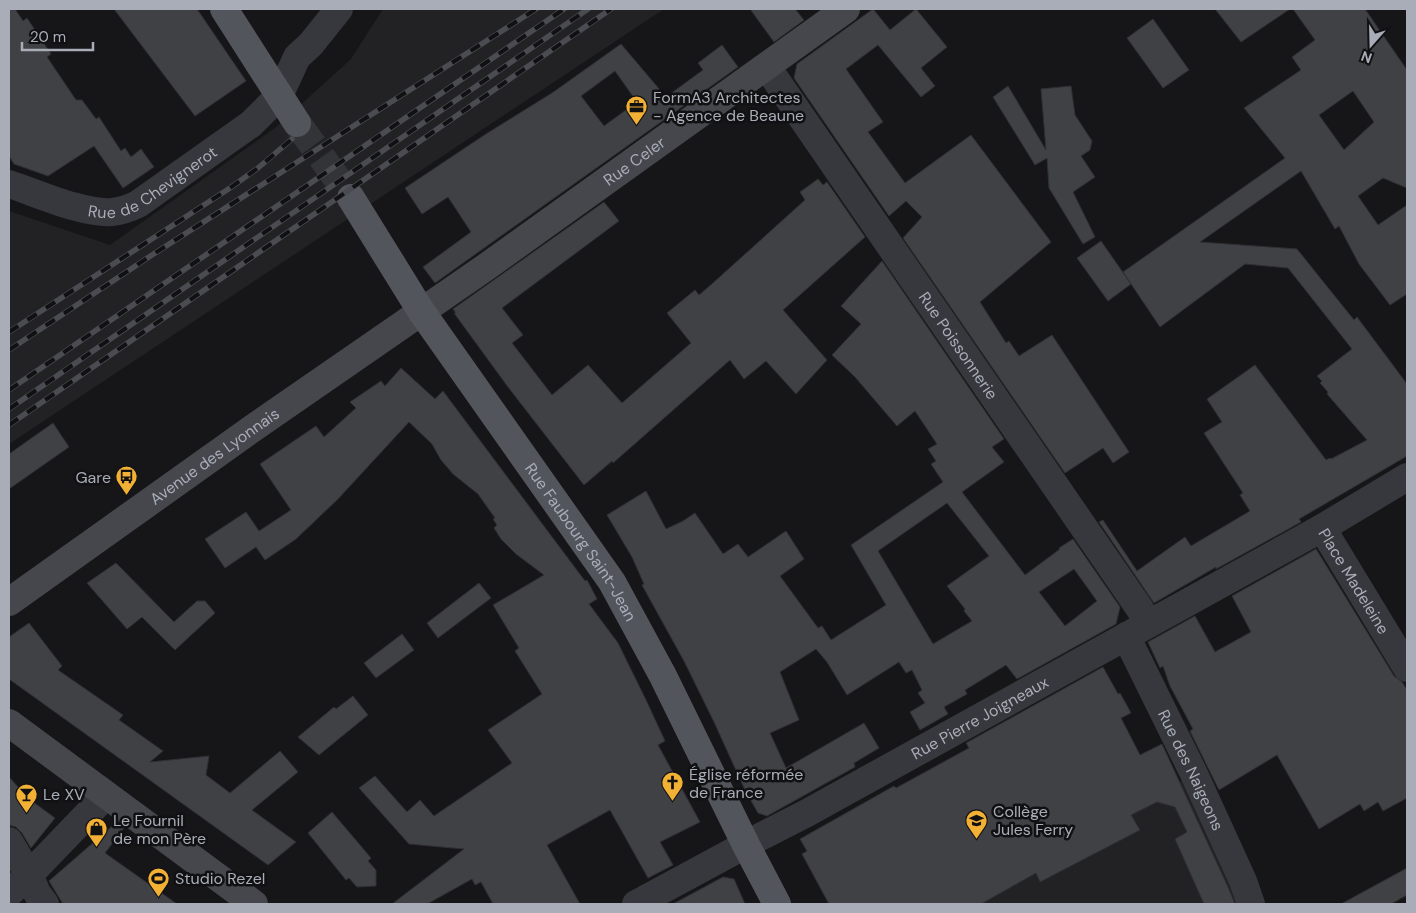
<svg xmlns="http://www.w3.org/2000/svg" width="1416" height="913" viewBox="0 0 1416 913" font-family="'DM Sans',sans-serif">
<rect width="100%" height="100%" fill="#161618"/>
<path fill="#222225" d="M383,9H664L9,444V211L110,245L275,128L351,59Z
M1183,780L1238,904H863L1142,801Z"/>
<path fill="#404145" stroke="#303034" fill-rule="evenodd" d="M9,9H15L23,21L27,18L51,54L47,57L76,100H82L96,119L99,117L121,151L125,148L131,157L141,149L154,167L123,188L94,146L48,176L14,164L9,156Z
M114,9H197L246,81L195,116Z
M750,9H795L804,20L774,42Z
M873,9L890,30L916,9L947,47L921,68L935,86L921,97L878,45L846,69L883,122L868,132L905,183L971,135L1051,242L980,302L1006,343L1009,341L1019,356L1052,335L1129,452L1113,463L1103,448L1065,473L903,238L922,217L906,201L889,216L794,78L797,64Z
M1215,9H1290L1241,42Z
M1293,9H1365L1407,70V188L1383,178L1358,196L1378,225L1407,205V294L1390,305L1359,264L1339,226L1335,229L1301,171L1200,242L1297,249L1354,320L1357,317L1407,384V456L1299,519L1301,522L1216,569V567L1154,603L1099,522L1103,520L1137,571L1185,537L1191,546L1250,511L1240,495L1243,493L1204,433L1222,422L1207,399L1255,365L1326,460L1330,458L1331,459L1367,440L1327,394L1328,392L1320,383L1322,381L1317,376L1352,349L1288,268L1245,264L1160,327L1123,272L1285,158L1244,108L1301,70L1292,57L1315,40ZM1353,91L1374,122L1344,150L1319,115Z
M1153,19L1189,70L1163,88L1127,38Z
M621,44L666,97L703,70L698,63L722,45L738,67L435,283L423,267L471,232L448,197L422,214L405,188L486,134L552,93ZM615,71L637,102L604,126L581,96Z
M1008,86L1046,150L1041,89L1071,86L1075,115L1092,141L1090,150L1081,156L1095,177L1073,192L1095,237L1083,244L1049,188L1047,158L1035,165L993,97Z
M818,179L823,185L827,182L865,237L783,310L827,360L796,394L766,361L744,379L730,360L613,463L612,461L584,485L508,387L454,313H456L453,309L604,202L619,221L502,308L523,335L512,343L552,395L588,365L622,403L691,343L667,313L695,290L699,295L713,283L805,200L800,192Z
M1101,241L1131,284L1108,301L1077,258Z
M882,261L1004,439L992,447L1004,462L962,492L1025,575L1060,549L1059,548L1073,539L1120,607L1116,624L1017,679L1006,665L965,690L967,694L944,707L948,714L920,730L910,712L925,703L918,693L922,690L912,670L906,673L899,662L847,695L827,662L816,649L780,672L799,720L770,733L786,768L864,723L879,748L854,763L855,767L767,816L758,813L745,790L714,722L684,661L642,585L644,584L632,557L607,515L646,491L666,529L683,521L695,513L723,554L738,544L748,557L786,531L804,559L780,576L818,628L822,626L831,640L886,605L851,545L943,482L931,464L936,461L928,449L937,444L915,411L897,426L855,377L832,355L861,324L841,306ZM947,503L989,556L947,586L965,609L964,611L972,621L933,644L878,551ZM1074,569L1097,601L1065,626L1039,592Z
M401,368L435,399L443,391L585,581L587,580L597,599L589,604L618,643L646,700L665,741L658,745L700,822L660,842L673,865L648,878L610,810L547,845L580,904H493L481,882L475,885L472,879L427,904H392L464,849L409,844L359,788L375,776L407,812L420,800L434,816L512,763L488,730L542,694L515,651L519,648L493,605L544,575L516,554L501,539L494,528L497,525L493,519L495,518L478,494L453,474L441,460L432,444L409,422L338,499L296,539L265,560L256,547L225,568L205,539L246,512L259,531L291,510L260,464L316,426L324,437L356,408L350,402L381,381L385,386Z
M53,423L69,447L9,489V454Z
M1316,549L1394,676L1402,682L1407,690V798L1383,811L1378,802L1364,811L1360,804L1319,829L1277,755L1219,790L1190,731L1193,729L1170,686L1163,666L1160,668L1148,642L1195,616L1215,652L1251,632L1232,596Z
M116,563L174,622L197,601H205L215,613L175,650L142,617L127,629L87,583Z
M479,583L491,598L438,638L427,623Z
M29,623L62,666L58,670L123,715L119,720L163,751L150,762L209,756L206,775L230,793L280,751L298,772L252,810L296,842L268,865L9,679V637Z
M402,634L414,650L376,678L364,663Z
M1103,667L1118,694L1120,693L1131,713L1121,718L1140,755L1162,744L1228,887L1235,904H1204L1175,839L1187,832L1175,807L1157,802L1131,815L1140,830L1040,882L1036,873L981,904H829L802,854L807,851L800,839L894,786L896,788L969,748L966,743Z
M353,696L368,715L319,755L298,737L334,707L336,709Z
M9,777L29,799L55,818L31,848L22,833L16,827L9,825Z
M332,812L371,858L368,861L376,870V886L357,887L349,878L346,880L308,833Z
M117,822L124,828L105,853L177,904H63L49,881Z
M1407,868V895L1391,904H1341Z
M723,877L734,879L745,904H673Z"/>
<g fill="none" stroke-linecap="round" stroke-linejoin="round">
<path stroke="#333438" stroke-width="28" stroke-dasharray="28 14" stroke-linecap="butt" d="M297,123L351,198"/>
<g stroke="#37383d" stroke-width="28">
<path id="s1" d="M767,67L1140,609L1148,624"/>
<path id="s2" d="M9,184C37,193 82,214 112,212C121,211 130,208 138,204L251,124L279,96L297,57L311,44L339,9"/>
<path id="s3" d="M1322,528L1407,668"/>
<path id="s4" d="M1126,636L1195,776L1243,881L1251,904"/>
<path d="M9,841L29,875L37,893L45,904"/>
<path d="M9,893L29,875L106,795"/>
<path id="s5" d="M636,904L760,837L807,813L1322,528L1407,477"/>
</g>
<g stroke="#45474d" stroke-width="28">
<path id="s6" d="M9,602L256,426L486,267L846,9"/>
<path d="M9,723L254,904"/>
</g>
<g stroke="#53555c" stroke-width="28">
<path d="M224,9L297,123"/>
<path id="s7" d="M351,198L421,311L612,582L663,676L746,845L777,904"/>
</g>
<defs>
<path id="rail" d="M9,332L230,188L258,168L292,139
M9,350L152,255L536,9
M9,390L564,9
M9,409L588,9
M9,425L611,9"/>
</defs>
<use href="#rail" stroke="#4a4c52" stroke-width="5.5"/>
<use href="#rail" stroke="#111113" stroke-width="4" stroke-dasharray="11" stroke-linecap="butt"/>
</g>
<defs>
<symbol id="office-pin" viewBox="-11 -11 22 30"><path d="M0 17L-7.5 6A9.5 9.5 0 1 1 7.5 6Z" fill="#f2b134" stroke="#111113"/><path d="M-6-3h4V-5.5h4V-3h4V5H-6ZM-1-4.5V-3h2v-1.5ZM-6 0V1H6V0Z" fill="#111"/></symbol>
<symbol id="bus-pin" viewBox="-11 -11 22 30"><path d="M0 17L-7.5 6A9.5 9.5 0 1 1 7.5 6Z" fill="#f2b134" stroke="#111113"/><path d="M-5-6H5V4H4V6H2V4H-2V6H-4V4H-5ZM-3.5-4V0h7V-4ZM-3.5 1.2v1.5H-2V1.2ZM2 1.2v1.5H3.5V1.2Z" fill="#111"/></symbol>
<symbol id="church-pin" viewBox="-11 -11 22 30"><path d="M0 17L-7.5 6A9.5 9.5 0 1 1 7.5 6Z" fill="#f2b134" stroke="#111113"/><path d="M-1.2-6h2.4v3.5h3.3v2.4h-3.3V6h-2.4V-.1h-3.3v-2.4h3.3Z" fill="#111"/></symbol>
<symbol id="bar-pin" viewBox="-11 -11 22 30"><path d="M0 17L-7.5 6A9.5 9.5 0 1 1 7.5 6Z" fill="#f2b134" stroke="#111113"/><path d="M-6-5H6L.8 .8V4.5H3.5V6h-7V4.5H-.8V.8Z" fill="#111"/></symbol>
<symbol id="school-pin" viewBox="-11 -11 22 30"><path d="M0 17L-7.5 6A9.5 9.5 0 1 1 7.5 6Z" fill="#f2b134" stroke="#111113"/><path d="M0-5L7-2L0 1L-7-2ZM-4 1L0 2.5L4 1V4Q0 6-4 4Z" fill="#111"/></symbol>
<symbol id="shop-pin" viewBox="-11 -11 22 30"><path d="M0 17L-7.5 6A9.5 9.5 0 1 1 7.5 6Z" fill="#f2b134" stroke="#111113"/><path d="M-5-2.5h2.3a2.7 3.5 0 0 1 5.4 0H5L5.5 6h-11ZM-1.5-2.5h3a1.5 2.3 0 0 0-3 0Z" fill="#111"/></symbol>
<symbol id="stadium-pin" viewBox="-11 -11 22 30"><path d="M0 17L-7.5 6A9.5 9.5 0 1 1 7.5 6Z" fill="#f2b134" stroke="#111113"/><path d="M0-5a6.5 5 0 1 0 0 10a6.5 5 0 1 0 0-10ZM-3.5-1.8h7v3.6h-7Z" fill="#111"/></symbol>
</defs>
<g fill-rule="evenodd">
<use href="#office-pin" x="624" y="94" width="25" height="34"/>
<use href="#bus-pin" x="114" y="464" width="25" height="34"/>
<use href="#church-pin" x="660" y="770" width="25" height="34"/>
<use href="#bar-pin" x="14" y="782" width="25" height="34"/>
<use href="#school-pin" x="964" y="808" width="25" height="34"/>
<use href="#shop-pin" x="84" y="816" width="25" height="34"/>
<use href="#stadium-pin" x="146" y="866" width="25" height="34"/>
</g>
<g text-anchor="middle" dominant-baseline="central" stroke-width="5" stroke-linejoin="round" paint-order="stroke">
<g font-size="16" fill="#a8adb8" stroke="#111113" text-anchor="start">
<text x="653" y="97">FormA3 Architectes<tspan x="653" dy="18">- Agence de Beaune</tspan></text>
<text x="111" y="477" text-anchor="end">Gare</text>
<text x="689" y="774">Église réformée<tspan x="689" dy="18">de France</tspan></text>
<text x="43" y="794">Le XV</text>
<text x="993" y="811">Collège<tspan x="993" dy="18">Jules Ferry</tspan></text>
<text x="113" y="820">Le Fournil<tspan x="113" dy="18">de mon Père</tspan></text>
<text x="175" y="878">Studio Rezel</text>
</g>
<g font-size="16" fill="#a8adb8" stroke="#111113">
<text stroke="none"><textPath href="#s6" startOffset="765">Rue Celer</textPath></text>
<text stroke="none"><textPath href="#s2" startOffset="156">Rue de Chevignerot</textPath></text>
<text stroke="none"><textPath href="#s1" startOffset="338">Rue Poissonnerie</textPath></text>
<text stroke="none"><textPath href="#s6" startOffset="252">Avenue des Lyonnais</textPath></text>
<text stroke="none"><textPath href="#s7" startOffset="414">Rue Faubourg Saint-Jean</textPath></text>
<text stroke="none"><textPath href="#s3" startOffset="62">Place Madeleine</textPath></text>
<text stroke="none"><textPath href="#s5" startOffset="391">Rue Pierre Joigneaux</textPath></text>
<text stroke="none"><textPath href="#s4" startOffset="149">Rue des Naigeons</textPath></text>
</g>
</g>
<rect width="1416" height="913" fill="none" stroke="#a8adb8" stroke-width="20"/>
<g transform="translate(1371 45) rotate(200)" stroke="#111113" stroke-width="4" paint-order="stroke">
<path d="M0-4L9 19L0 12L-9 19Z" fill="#a8adb8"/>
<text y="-8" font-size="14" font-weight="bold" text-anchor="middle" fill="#a8adb8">N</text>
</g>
<path d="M22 42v8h71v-8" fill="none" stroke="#a8adb8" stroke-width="2.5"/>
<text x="30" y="42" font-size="15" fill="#a8adb8" stroke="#111113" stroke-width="4" paint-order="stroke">20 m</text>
</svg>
